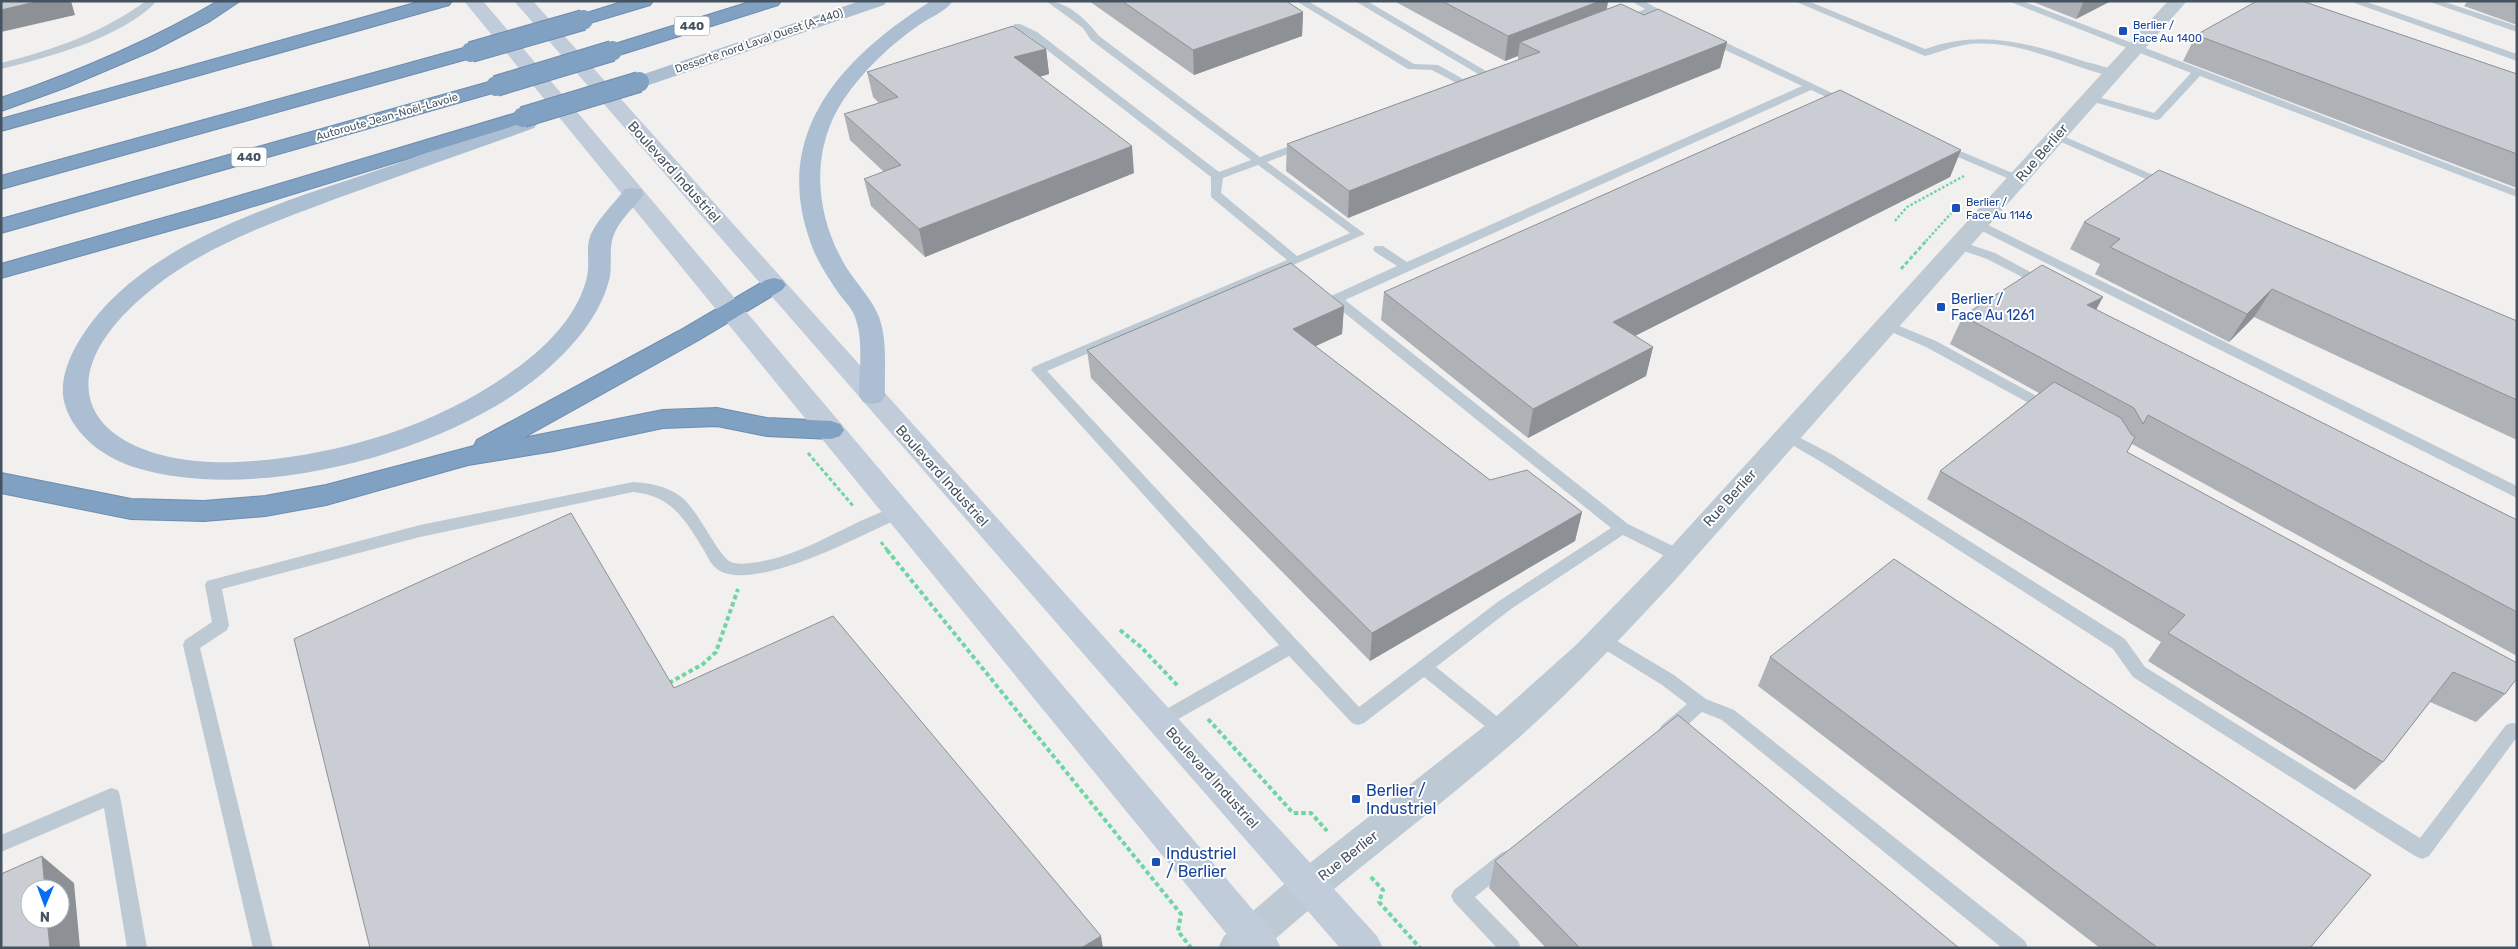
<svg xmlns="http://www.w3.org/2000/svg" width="2518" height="949" viewBox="0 0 2518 949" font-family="Rubik,sans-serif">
<rect width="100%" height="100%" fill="#f2efef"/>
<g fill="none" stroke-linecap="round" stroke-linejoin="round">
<defs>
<path id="highway" d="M218,1H240L210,21L154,50L67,87L1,111V98C76,72 149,42 218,1Z
M422,1H452L449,5L1,131V119Z
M625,1H653L650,5L583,25L577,24L574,20L577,16Z
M753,1H781L778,5L619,55H605L603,51L605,47Z
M471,46L478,48L480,52L478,56L1,189V176Z
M496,80L503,82L506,86L503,90L1,233V219Z
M523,111L530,113L533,117L530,121L218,217L1,278V264L202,207Z
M774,278L782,280L786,285L782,290L697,341L523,438L663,410L717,408L767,418L831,421L840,424L844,430L840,436L831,439L767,436L717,426L663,428L554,451L468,465L326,505L265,516L204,521L131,519L1,493V473L131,499L204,501L265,496L326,485L474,446L477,440L679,331L766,280Z"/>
</defs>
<use href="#highway" stroke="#6d8caf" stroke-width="2"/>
<path stroke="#6dd6a3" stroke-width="2.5" stroke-dasharray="2.5 2" stroke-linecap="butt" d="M1895,221L1907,207L1964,176
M1926,241L1956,208"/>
<path stroke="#6dd6a3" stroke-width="3" stroke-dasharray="4 2.5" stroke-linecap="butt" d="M1901,269L1927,240
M808,453L854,507
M881,542L888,551"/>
<path stroke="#6dd6a3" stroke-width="4" stroke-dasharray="4.5 3" stroke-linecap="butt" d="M887,550L1181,914L1178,931L1191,948
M1120,630L1141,647L1179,687
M669,683L703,664L716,652L738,589
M1208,719L1293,813H1311L1327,831
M1371,877L1383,890L1379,902L1420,948"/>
<path fill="#becad3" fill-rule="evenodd" d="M146,1H157C122,38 49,57 1,69V63C53,50 102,33 146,1Z
M1046,1C1067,1 1087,20 1099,36L1260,157L1301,142H1309V146L1267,162L1365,234L1047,371L1359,707L1499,601L1611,528L1331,302L1330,299L1331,296L1397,266L1375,252L1373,249L1375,246H1383L1407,262L1802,86L1704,40V36H1712L1853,103L1848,106L1844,105L1811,90L1345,300L1628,524L1685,552L1687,556L1685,560H1673L1623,535L1511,609L1436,667L1509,726L1512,731L1509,736L1503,738L1497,736L1424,677L1364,723L1358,725L1352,723L1289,656L1166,726L1160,728L1154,726L1151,721L1154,716L1279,645L1031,370L1033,367L1287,260L1211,197V177L1029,36L1014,28V24H1020L1037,32L1219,172L1251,160L1091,40L1083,28ZM1258,165L1350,233L1297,256L1221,193L1223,178Z
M1296,1H1308L1414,64L1438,65L1463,79L1478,74L1355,1H1367L1491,74L1462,86L1432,70L1408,69Z
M1631,1H1644L1658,9L1627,23H1621V19L1645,9Z
M1794,1H1808L1925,49C1981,29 2029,43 2083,61C2093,64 2111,67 2118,74L2113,77C2066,65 2020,40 1970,44C1954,46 1940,52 1925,56Z
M2008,1H2022L2517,190V197L2200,76L2160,119L2156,120L2087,100L2086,98L2091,95L2154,113L2191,73Z
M2349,1H2364L2517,54V61Z
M2442,1L2517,26V32L2430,2Z
M2056,133L2172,183L2174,185L2168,189L2164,187L2052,138L2050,136Z
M1941,143L2022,177L2024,179L2022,181H2014L1937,148V144Z
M1978,220L2517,486V498L1974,227L1972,224Z
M1959,241L1995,253L2051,283L2045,287L2040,286L1987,259L1955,248L1953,245Z
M1887,321L1936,341L2055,406L2057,409L2050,414L2045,412L1926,347L1882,328L1880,325L1882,322Z
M1787,431L1833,455L2125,639L2145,667L2420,838L2506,725L2512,723L2517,724V737L2429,856L2422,859L2415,856L2133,677L2113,649L1823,463L1782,439L1780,436Z
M633,482C650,483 666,486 680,496C699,510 717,555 731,562C736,564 744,564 750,563C803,558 848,521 899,506L904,508L907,512L904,516C864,534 763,589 722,572C713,568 709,560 705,552C685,520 673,496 633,492L420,537L222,589L229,625L227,630L200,648L273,948H253L183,645L185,640L212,622L205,585L207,581L420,525Z
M1602,632L1674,675L1706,699L1734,710L2025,941L2028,948H2002L1722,720L1702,712C1691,721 1676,740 1662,735L1659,730L1662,725L1687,704L1662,685L1596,644L1594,639L1596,634Z
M111,788L118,790L120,796L147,948H127L104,808L1,852V835Z
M1508,850L1515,853L1518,859L1515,865L1475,897L1518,941L1521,948H1497L1454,902L1451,896L1454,890L1501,853Z"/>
<path fill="#becad3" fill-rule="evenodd" d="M2168,1H2187L1677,578C1625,634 1573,690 1515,741C1433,812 1346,876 1265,948H1218L1224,936L1297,873L1491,721L1576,645L1657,562Z"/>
<path fill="#c0ccda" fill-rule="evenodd" d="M464,1H483L1275,936L1281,948H1238Z
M514,1H533L1130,666L1377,936L1383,948H1340Z"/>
<path fill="#acbed1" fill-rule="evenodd" d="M860,1H887L884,5L646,86H632L629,82L632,78Z
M931,1H953C945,12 929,18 919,25C890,45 864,70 844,99C809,151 815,215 846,267C856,283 872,299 879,317C888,341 884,371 885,396L881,402L872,404L863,402L859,396C859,371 864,340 855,317C852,308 845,302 840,295C828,278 815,258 809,238C772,129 846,55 931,1Z
M527,118L534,120L537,124L534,128C468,152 401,175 335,199C272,223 205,246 152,289C27,390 103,467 237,462C340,457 450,423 531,357C557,336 583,305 588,271C589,258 586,245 591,234C599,217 614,204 625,189L633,188L641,189L644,194C634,208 618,221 613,237C609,249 612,263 610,276C603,310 578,341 553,364C462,450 258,505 137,468C106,459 75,437 65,405C59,386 66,365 75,348C133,241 288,201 396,164C439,148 482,129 527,118Z"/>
<use href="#highway" fill="#81a1c3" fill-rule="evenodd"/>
<defs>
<path id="highway-bridge" d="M471,52L583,20
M496,86L612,51
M523,117L639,82"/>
</defs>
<use href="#highway-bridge" stroke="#6d8caf" stroke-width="22" stroke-linecap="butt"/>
<use href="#highway-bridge" stroke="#81a1c3" stroke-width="20"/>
</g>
<path fill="#aeb1b6" d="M1089,1H1286L1303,12L1302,36L1194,75Z
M1394,1H1608L1607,9L1644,15L1727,42L1720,68L1348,218L1286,171L1287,144L1518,60V56L1505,61Z
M2031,1H2111L2076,19Z
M2468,1H2517V25L2464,6Z
M2196,35L2517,74V188L2183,61Z
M1046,49L1049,74L1040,77L1134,173L925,257L871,206L864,179L884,172L850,140L844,114L879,103L873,97L867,72Z
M1961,150L1950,177L1635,336L1653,347L1646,376L1528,438L1381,320L1384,292Z
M2084,222L2517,321V440L2254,317L2229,342L2095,274L2100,264L2070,249Z
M1344,306L1342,334L1315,346L1490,480L1582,512L1575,541L1370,661L1091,378L1087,350Z
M2096,310L2517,520V656L2132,444L2127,452L2505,694L2476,722L2430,702L2383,762L2355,790L2148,661L2161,642L1927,499L1940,471L2039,393L1950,344L1963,316Z
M1770,657L2310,948H2100L1758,686Z
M1495,861L1959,948H1546L1489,888Z"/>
<path fill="#8d9094" d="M39,1H71L75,15L1,32V10Z
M1600,1H1608L1604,23L1520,42L1518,56L1505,61L1508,36Z
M2084,1H2111L2076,19Z
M1303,12L1302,36L1194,75L1193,50Z
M1727,42L1720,68L1348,218L1349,191Z
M1046,49L1049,74L1017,83L1014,57Z
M1132,146L1134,173L925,257L919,229Z
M1961,150L1950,177L1607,350L1613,322Z
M2272,289L2254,317L2229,342L2247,314Z
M2103,297L2088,325L2087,305Z
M1344,306L1342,334L1292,357L1293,329Z
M1653,347L1646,376L1528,438L1533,409Z
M1582,512L1575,541L1370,661L1372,633Z
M42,856L74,883L80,948H50L47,919H60V889H45Z
M1101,936L1103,948H1081Z"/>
<path fill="#caced4" stroke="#8d9094" d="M1,1H39L1,10Z
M1122,1H1286L1303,12L1193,50Z
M1442,1H1600L1508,36Z
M2257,1H2302L2517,74V154L2196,35Z
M1621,4L1644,15L1658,9L1727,42L1349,191L1287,144L1540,52L1520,42Z
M1013,26L1046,49L1014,57L1132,146L919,229L864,179L901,165L844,114L898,97L867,72Z
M1840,90L1961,150L1613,322L1653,347L1533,409L1384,292Z
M2159,170L2517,321V400L2272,289L2247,314L2110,247L2120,239L2084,222Z
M1291,263L1344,306L1293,329L1490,480L1527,470L1582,512L1372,633L1087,350Z
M2042,265L2103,297L2087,305L2517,520V612L2148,415L2143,424L2134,408L1963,316Z
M2054,382L2121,418L2131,434L2135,437L2127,452L2517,663V678L2505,694L2453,672L2383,762L2168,633L2185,615L1940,471Z
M571,513L674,688L833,616L1101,936L1081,948H370L294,639Z
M1894,559L2371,875L2310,948H2158L1770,657Z
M1678,715L1959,948H1580L1495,861Z
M42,856L45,889H30V919H47L50,948H1V874Z"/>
<g fill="#1a4fb4" stroke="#fff" stroke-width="2">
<rect x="2118" y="26" width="10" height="10" rx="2.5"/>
<rect x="1951" y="203" width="10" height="10" rx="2.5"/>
<rect x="1936" y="302" width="10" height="10" rx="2.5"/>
<rect x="1351" y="794" width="10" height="10" rx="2.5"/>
<rect x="1151" y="857" width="10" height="10" rx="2.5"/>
</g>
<g text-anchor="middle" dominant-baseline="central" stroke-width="4" stroke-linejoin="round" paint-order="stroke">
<g font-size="11" fill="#164399" stroke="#fff" text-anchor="start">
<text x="2133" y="25">Berlier /<tspan x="2133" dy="13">Face Au 1400</tspan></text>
<text x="1966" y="202">Berlier /<tspan x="1966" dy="13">Face Au 1146</tspan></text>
</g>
<g font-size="11" fill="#45525f" stroke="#fff">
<text transform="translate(759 41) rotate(-19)">Desserte nord Laval Ouest (A-440)</text>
<text transform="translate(387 117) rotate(-16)">Autoroute Jean-Noël-Lavoie</text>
</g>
<g fill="#fff" stroke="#7d868f" stroke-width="1">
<rect x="674.5" y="16.5" width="35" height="19" rx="4"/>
<rect x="231.5" y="147.5" width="35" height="19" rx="4"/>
</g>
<g font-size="12" font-weight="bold" fill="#45525f">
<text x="692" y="26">440</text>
<text x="249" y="157">440</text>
</g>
<g font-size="14" fill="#45525f" stroke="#fff">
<text transform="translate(2042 153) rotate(-49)">Rue Berlier</text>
<text transform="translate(674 172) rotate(48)">Boulevard Industriel</text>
<text transform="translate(942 476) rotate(48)">Boulevard Industriel</text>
<text transform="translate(1730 498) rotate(-48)">Rue Berlier</text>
<text transform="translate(1212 778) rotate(48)">Boulevard Industriel</text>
<text transform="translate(1348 856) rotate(-38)">Rue Berlier</text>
</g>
<g font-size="14" fill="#164399" stroke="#fff" text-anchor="start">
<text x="1951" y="299">Berlier /<tspan x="1951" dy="16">Face Au 1261</tspan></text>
</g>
<g font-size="16" fill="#164399" stroke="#fff" text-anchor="start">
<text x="1366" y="790">Berlier /<tspan x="1366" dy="18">Industriel</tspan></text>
<text x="1166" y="853">Industriel<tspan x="1166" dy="18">/ Berlier</tspan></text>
</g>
</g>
<rect width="2518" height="949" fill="none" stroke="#45525f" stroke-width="5"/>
<g transform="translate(45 904) rotate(181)"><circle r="24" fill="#ffffff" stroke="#b5babf"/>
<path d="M0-4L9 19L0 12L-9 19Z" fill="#056df6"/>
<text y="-8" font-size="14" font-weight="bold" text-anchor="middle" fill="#45525f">N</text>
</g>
</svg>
